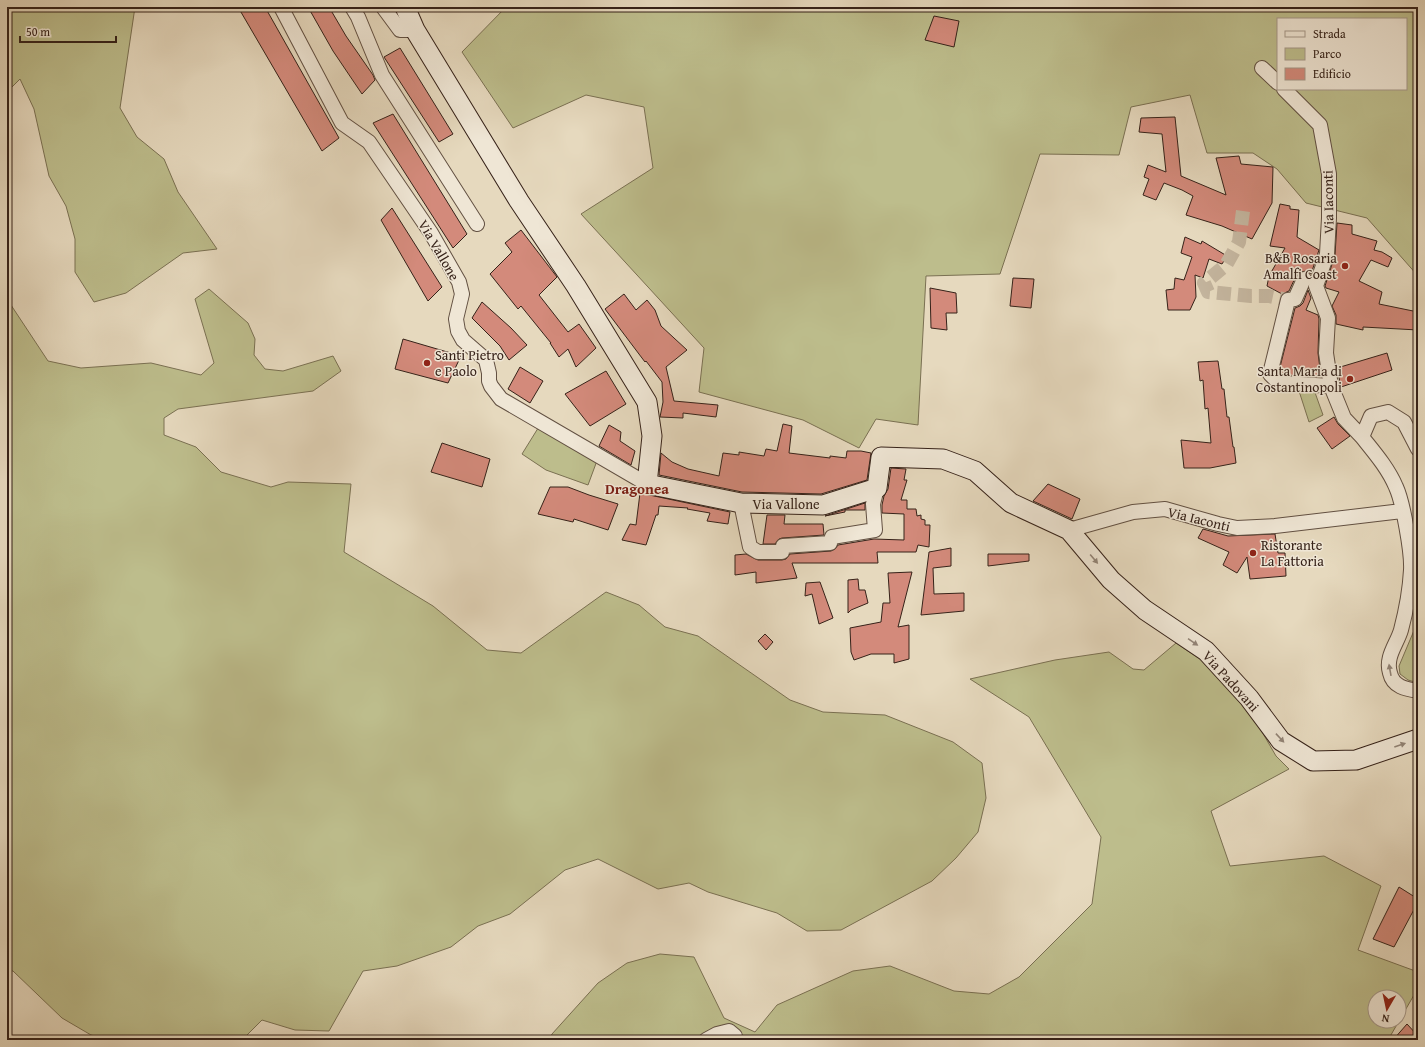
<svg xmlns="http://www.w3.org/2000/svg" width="1425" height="1047" viewBox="0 0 1425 1047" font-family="'Gentium Book Plus',serif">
<rect width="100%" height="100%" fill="#e6d9be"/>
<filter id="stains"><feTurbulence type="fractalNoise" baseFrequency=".005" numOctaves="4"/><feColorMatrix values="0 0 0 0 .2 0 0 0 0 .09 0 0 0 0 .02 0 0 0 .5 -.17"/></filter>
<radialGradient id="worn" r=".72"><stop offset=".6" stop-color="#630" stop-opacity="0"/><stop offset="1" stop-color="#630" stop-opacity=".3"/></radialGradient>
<path fill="#bdbd8c" stroke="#7a7052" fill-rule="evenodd" d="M7,7H135L120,108L137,137L164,159L178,192L217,249L183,253L126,293L94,302L75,272V239L66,206L49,176L34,109L20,79L7,92Z
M506,7H1418V276L1367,218L1306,203L1277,169L1253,153H1207L1190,95L1131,107L1119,155L1040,154L1000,274L926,276L918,425L876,419L859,448L803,420L699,392L704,348L581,214L653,168L644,107L586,95L513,128L462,52ZM1278,19H1406V89H1278Z
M209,289L248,323L255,339L254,355L265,369L283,371L333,356L341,371L313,391L178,409L164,418V435L196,447L221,472L271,487L288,482L351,484L344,552L433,606L487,650L521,653L606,592L639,605L665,627L698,636L790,700L823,712L885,715L953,742L982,763L986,798L978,832L956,858L932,881L841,930L807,931L777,913L708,892L689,883L658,889L598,859L565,870L510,914L478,926L451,947L397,966L363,971L329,1031L295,1030L262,1020L242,1040H110L91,1035L62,1018L13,971L7,970V299L48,361L81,368L151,363L201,375L214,363L195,299Z
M1313,387L1323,415L1309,422L1299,391Z
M540,425L598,458L588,485L546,470L522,454Z
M1418,621V683L1408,680L1400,674L1399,666Z
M1176,643L1204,662L1254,718L1276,756L1289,769L1211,811L1230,866L1324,856L1381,886L1358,950L1418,972V988L1399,1021V997H1375V1021H1399L1388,1040H549L552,1034L598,983L627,963L660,954L694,957L724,1018L755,1032L777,1005L853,971L890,966L954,991L989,994L1019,977L1092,904L1101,837L1029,717L970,679L1055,660L1109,652L1133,669L1144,670Z"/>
<path fill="#d38a7b" stroke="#362219" d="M238,7H265L339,138L322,151Z
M308,7H329L346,36L373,75L375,80L362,94L333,51Z
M934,16L959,21L954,47L925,40Z
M400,48L453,134L439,142L384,57Z
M393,114L467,234L453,248L373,123Z
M1175,117L1181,176L1226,195L1216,158L1239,156L1241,164L1273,167L1272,203L1252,239L1222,226L1186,215L1193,196L1182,190L1164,183L1156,200L1143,195L1149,179L1144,177L1148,165L1166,172L1162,134L1139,132L1141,118Z
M1280,204L1290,206V209L1299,210L1297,237L1319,250L1311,274L1307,271L1299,272L1296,276L1289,291L1282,294L1267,286L1269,276L1285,248L1270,246Z
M392,208L442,287L428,301L381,220Z
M1337,223L1352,225V234L1377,241L1374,250L1382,252L1392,258L1388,267L1371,260L1359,281L1382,292L1379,304L1418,312V330L1363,327V330L1336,324V315L1332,306L1339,292L1326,288L1325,286L1335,255Z
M521,230L557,277L539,295L568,332L579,324L596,348L576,367L568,349L559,357L550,343H551L521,306L518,309L490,274L512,252L505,243Z
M1185,237L1201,244L1202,241L1227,256L1222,264L1209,259L1203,278L1195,275L1196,297L1190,310H1168L1166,290L1174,289L1175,278L1184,280L1192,257L1181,253Z
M1013,278L1034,279L1031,308L1010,306Z
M930,288L956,293L957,313H946L947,330L931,328Z
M1308,290L1311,298L1306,310L1318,315L1319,319L1318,353L1321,377L1285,375L1279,371L1295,308L1300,306L1303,303Z
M624,294L636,310L647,300L655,310L661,326L687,350L666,367L674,401L718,405L716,417L683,413V418L660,417L663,402L662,382L646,361L645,362L605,309Z
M482,302L511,328L527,345L509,360L500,346L472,318Z
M403,339L461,356L448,383L395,369Z
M1387,353L1392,370L1341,387L1337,368Z
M1218,361L1222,389H1224L1227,417H1229L1233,447H1234L1236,463L1210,468H1184L1181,440L1211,443L1208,408L1205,409L1203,380L1200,381L1198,362Z
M520,367L543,381L530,403L508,389Z
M606,371L626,404L590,426L565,394Z
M1334,417L1338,424L1350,436L1332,449L1317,428Z
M783,424L792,426L789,453L830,458V456L846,458L847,451H861L871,453L867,480L821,494L742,492L659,475L661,453L672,462L688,469L719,476L723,453L739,455V452L764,456L766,449L777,451Z
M609,425L621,432L620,441L635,451L631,465L599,446Z
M442,443L490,459L482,487L431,472Z
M891,468L906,469L904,480H907L901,500H907V509H916L917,516L921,515V519L925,520V525H930L929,547L918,545L916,552H877L878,563H792L797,578L756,583V572L735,575V555L746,554L758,560H782L786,559L790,554L831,551L835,549L838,545L874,539L904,540V514L882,513V505L884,496L888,489Z
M1048,484L1080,499L1072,519L1033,501Z
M550,487H568L589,495L618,504L608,530L574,519L573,522L538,514Z
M640,493L730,512L728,524L707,521L710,513L687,509L688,508L659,506L658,515H656L646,545L622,540L630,524L636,525Z
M865,503V510H845V512L825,516Z
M767,515H785L784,524H823L824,535L782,538L779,539L775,544H763Z
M1203,529L1228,536L1275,534L1278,553H1285L1286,576L1250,579L1247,557L1237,573L1223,565L1229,552L1198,538Z
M951,548V566L933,568L934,594L964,593V611L921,615L929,552Z
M988,554H1029V561L988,566Z
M912,572L898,627L909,625V659L894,663V654H871L854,660L851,652L850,628L881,622L883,603H890L888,573Z
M858,579L859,590H865L868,603L851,610L848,613V580Z
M820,582L833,618L819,624L812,594L805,596L806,583Z
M765,634L773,642L766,650L758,641Z
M1399,887L1418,899V902L1394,947L1373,939Z
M1407,1024L1418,1036V1040H1393Z"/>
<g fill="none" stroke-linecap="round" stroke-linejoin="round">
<path stroke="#c3b49d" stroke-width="14" stroke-dasharray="14 7" stroke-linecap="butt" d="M1243,211L1239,242L1226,265L1204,283L1208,292L1251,296H1269L1288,300"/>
<defs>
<path id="street" d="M281,7L342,123L369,142L431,233L459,282L462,294L456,319L458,331L463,340L486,360L489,373V381L491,386L501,399L647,484
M352,7L358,17L382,75L477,224
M383,7L400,30H415
M1262,68L1278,83
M1284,89L1320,125L1329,174V218L1327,254L1316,286L1328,318L1326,353L1331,386L1344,418L1362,437
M1304,279L1295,299L1288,300L1270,374L1276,380L1283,383L1331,386
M1418,449L1404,422L1388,412L1371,416L1362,437C1374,452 1388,468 1396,487C1403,502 1412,553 1411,570C1410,589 1406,611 1401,630C1397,644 1385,657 1390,673C1393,687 1406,689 1418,691
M741,503L750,547L758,552H782L783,546L830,543L832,537L875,530L873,504L877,488
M1069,530L1133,512L1165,509L1218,524L1237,528L1275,526L1402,511
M706,1040L717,1034L729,1031L735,1036V1040"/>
<path id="secondary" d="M405,7L415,30L519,201L576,286L647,402L652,436L647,484L741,503L823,505L877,488L881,457L943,459L975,471L1011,503L1069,530L1111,580L1145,610L1206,651L1249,698L1281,741L1313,761L1356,760L1418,739"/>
</defs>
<use href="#street" stroke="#625042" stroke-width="16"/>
<use href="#secondary" stroke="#362219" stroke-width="21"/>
<use href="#street" stroke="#efe6d5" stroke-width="14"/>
<use href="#secondary" stroke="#efe6d5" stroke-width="19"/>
</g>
<defs><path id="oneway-solid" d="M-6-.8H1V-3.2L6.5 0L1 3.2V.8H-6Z"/></defs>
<g fill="#928477">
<use href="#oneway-solid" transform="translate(1094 559) rotate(50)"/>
<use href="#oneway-solid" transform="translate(1193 642) rotate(34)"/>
<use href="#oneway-solid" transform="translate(1390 670) rotate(-100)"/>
<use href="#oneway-solid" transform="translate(1280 738) rotate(47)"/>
<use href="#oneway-solid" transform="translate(1400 745) rotate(-19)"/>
</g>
<g fill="#8f2418" stroke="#efe6d5" stroke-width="1.5">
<circle cx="1345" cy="266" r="4"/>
<circle cx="427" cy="363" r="4"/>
<circle cx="1350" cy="379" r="4"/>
<circle cx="1253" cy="553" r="4"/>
</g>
<g text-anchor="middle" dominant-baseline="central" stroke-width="3" stroke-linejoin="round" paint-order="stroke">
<g font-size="14" fill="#362219" stroke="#efe6d5">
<text transform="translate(1328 202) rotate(-91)">Via Iaconti</text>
<text transform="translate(439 250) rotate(60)">Via Vallone</text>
<text x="786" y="504">Via Vallone</text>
<text transform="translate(1199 519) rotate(14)">Via Iaconti</text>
<text transform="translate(1231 681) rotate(48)">Via Padovani</text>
</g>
<g font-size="14" fill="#362219" stroke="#efe6d5" text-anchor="end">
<text x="1337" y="258">B&amp;B Rosaria<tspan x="1337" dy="16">Amalfi Coast</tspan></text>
<text x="435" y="355" text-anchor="start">Santi Pietro<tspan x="435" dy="16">e Paolo</tspan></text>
<text x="1342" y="371">Santa Maria di<tspan x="1342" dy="16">Costantinopoli</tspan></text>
<text x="1261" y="545" text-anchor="start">Ristorante<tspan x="1261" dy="16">La Fattoria</tspan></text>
</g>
<g font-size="15" font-weight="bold" fill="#7a1f14" stroke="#efe6d5">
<text x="637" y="488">Dragonea</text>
</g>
</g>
<rect width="1425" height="1047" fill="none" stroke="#e6d9be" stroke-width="24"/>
<rect x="8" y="8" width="1409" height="1031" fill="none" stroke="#362219" stroke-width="2"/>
<rect x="12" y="12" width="1401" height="1023" fill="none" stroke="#362219"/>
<rect x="1277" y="18" width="130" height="72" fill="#efe6d5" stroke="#a5988a"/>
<rect x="1285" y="31" width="20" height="6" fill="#efe6d5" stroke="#a5988a"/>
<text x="1313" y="38" font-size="12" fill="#362219">Strada</text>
<rect x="1285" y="48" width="20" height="12" fill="#bdbd8c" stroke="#a5988a"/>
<text x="1313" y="58" font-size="12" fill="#362219">Parco</text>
<rect x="1285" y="68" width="20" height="12" fill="#d38a7b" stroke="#a5988a"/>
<text x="1313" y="78" font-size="12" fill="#362219">Edificio</text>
<g transform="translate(1387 1009) rotate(189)"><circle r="19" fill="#efe6d5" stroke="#a5988a"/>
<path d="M0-3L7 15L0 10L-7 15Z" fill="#8f2418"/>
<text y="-6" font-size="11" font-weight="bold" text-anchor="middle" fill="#362219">N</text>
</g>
<path d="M20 36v6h96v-6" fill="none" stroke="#362219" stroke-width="2"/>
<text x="26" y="36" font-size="12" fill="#362219" stroke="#efe6d5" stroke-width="3" paint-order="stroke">50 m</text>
<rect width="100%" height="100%" filter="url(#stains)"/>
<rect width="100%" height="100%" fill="url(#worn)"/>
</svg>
